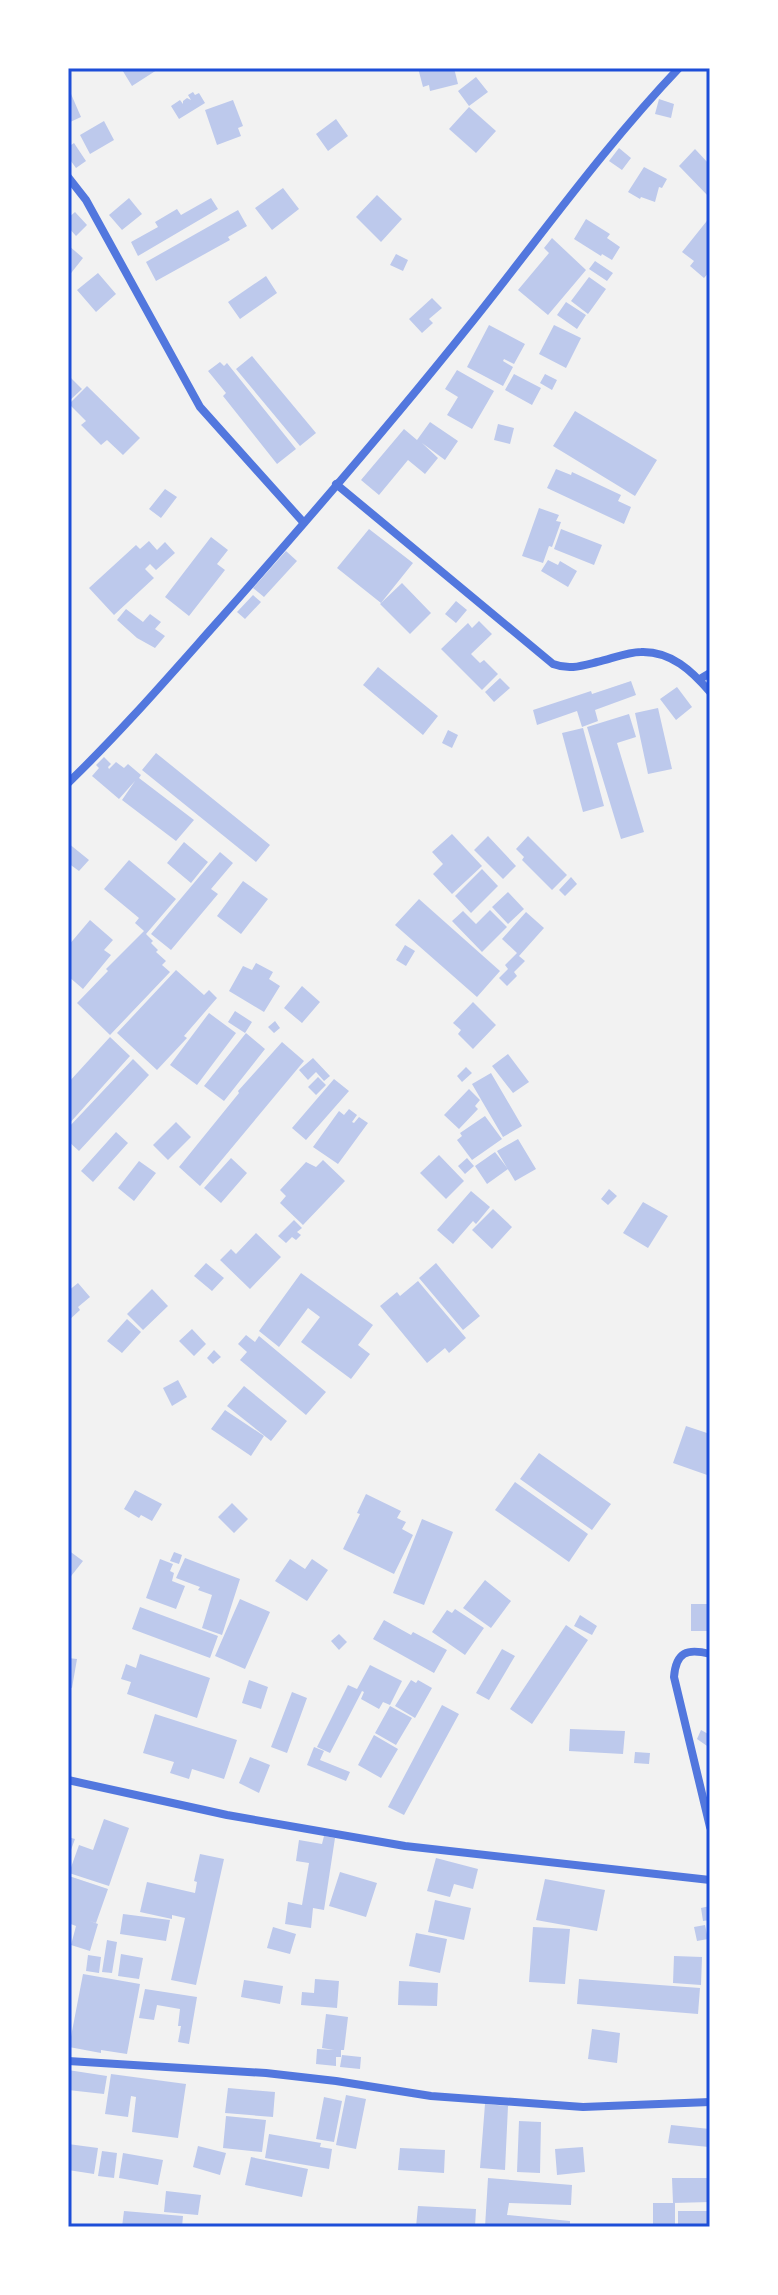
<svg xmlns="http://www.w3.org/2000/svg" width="778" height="2295" viewBox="0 0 778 2295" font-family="'Crimson Pro',serif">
<rect width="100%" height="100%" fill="#f2f2f2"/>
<path fill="#bdc9ec" d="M121,68H160L132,86Z
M418,68H454L458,84L430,91L429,85L423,87Z
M476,77L488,92L469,106L458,91Z
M68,87L81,117L68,123Z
M193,92L195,95L199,93L205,103L179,119L171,106L180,100L183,104V101L187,98L191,100L188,95Z
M659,99L674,104L671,118L655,114Z
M233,100L243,126L238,128L241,136L217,145L205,110Z
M469,107L496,131L476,153L449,129Z
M336,119L348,136L328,151L316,134Z
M104,121L114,140L90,154L80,135Z
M74,143L86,161L76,168L68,157V147Z
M619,148L631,158L622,170L609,161Z
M695,149L710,165V198L679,166Z
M644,167L667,179L662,188L659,187L655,202L641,197L640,199L628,192Z
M283,188L299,209L272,230L255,208Z
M377,195L402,219L381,242L356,217Z
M129,198L142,214L122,230L109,215Z
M211,198L218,209L138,256L131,242L158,227L155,222L177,209L181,215Z
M238,210L247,226L228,237L230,240L156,281L146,262Z
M75,212L87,225L76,236L68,227V218Z
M710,217V271L704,278L690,266L694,261L682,252Z
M586,219L610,234L607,238L620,247L612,260L602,254L601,256L574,239Z
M552,238L586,270L548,315L518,290L549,253L544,248Z
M68,245L83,258L68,277Z
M396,254L408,260L403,271L390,265Z
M595,261L613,273L607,281L589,269Z
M98,273L116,294L96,312L77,290Z
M266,276L277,293L240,319L228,302Z
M589,277L606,289L588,314L571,301Z
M432,298L442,308L429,319L433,323L422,333L409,319Z
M566,302L586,315L577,329L557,315Z
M489,325L525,344L514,364L504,359L503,361L513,367L503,386L467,367Z
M554,325L581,338L566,368L539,354Z
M252,356L316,433L300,446L236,369Z
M220,362L224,366L227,363L296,449L277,464L223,396L226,393L208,371Z
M457,370L494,391L472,429L447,415L458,397L445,389Z
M514,374L541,388L532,405L505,390Z
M545,374L557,380L552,390L540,383Z
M68,375L82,389L68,402Z
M87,386L140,438L123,455L107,440L101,445L81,425L86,421L69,404Z
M575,411L657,460L635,496L553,446Z
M430,422L458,441L445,460L422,443L438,458L425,474L408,460L379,495L361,480L404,429L417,440Z
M498,424L514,428L510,444L494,440Z
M556,469L571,475L572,472L621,495L618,501L631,507L624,524L547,488Z
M165,489L177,497L161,518L149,509Z
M539,508L559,515L556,521L561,522L552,547L549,546L543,563L522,556Z
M369,529L413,563L381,603L337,568Z
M561,529L602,545L594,565L554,549Z
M211,537L228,550L217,564L225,570L189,616L165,597Z
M149,541L157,550L165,542L175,553L156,570L150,564L145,569L154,578L114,615L89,588L136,545L140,549Z
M286,551L297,561L264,597L253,588Z
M548,560L558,565L560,561L577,571L568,587L541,571Z
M402,583L431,613L410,634L380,604Z
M253,595L261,602L245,619L237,612Z
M456,601L467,610L456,623L445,614Z
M126,609L143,622L150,614L161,622L155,629L165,636L155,648L137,638L117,620Z
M479,621L492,634L471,654L480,663L484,660L498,674L482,690L441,649L468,623L472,628Z
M378,667L438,716L423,735L363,685Z
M500,678L510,688L494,702L485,692Z
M631,681L636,695L595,710L598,721L582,727L577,711L537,725L533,710L591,691L592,694Z
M677,687L692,707L676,720L660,699Z
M658,708L672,769L648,774L635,713Z
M629,714L636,737L617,743L644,832L621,839L587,727Z
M583,728L604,806L583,812L562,733Z
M448,730L458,735L452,748L442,743Z
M156,753L270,845L256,862L142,770Z
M104,757L111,764L108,767L109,769L116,762L124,768L128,764L141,775L139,778L194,820L176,841L122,800L135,781L119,799L92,776L99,768L96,765Z
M452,834L482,866L452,894L433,874L443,864L432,852Z
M488,836L516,866L503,879L474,850Z
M528,836L567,875L552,890L522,860L524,857L516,849Z
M184,842L208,862L191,883L167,863Z
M68,843L89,860L79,871L68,863Z
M220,852L233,863L211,889L218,894L171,950L151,934Z
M129,860L176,899L146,934L153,941L151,943L158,950L156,952L166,961L162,965L170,972L110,1035L77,1003L108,971L106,969L144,931L135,923L139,918L104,889Z
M482,869L498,886L471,913L455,896Z
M571,877L577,884L565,896L559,890Z
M243,881L268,899L241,934L217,916Z
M508,892L524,909L508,924L492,907Z
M419,899L500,971L477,997L395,925Z
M490,910L507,927L482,952L452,921L463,911L476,924Z
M526,912L544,928L519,956L525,961L514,972L517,976L507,986L499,978L508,969L505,965L517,953L502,939Z
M90,920L113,940L104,950L111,955L83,989L68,976V946Z
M405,945L415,951L406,966L396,960Z
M256,963L273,972L269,979L280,986L264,1012L229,991L243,966L252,970Z
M176,970L204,995L209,990L217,998L184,1036L187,1038L157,1070L117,1033Z
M302,986L320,1002L302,1023L284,1008Z
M473,1002L496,1025L473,1049L458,1034L461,1030L453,1023Z
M235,1011L252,1022L245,1033L228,1022Z
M209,1013L236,1033L197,1085L170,1065Z
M275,1021L280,1028L274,1033L268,1027Z
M246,1033L265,1049L224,1101L204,1086Z
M110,1037L130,1056L68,1125V1083Z
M282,1042L304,1061L200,1186L179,1167L239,1093L238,1091Z
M508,1054L529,1082L513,1093L492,1066Z
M313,1058L330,1076L324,1081L316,1072L308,1080L299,1070Z
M133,1059L149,1075L79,1151L68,1141V1128Z
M466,1067L472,1073L462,1082L457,1076Z
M491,1073L522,1126L503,1137L472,1084Z
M318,1077L326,1085L316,1095L308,1087Z
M334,1079L349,1091L306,1140L292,1128Z
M469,1089L480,1100L475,1106L478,1109L459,1129L444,1115Z
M349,1109L357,1115L352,1122L354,1123L359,1117L368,1123L338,1164L313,1147L339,1111L344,1115Z
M485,1116L502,1139L472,1160L457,1140L462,1136L460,1133Z
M176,1122L191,1137L168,1160L153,1145Z
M116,1132L128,1143L93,1182L81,1171Z
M518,1139L536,1169L515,1181L497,1151Z
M495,1152L508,1169L487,1184L475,1166Z
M439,1155L464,1181L446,1199L420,1173Z
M231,1158L247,1173L221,1203L204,1188Z
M467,1158L474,1166L465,1174L458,1166Z
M323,1160L345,1181L303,1225L280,1203L286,1196L280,1190L306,1162L316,1167Z
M139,1161L156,1173L134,1201L118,1188Z
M609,1189L617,1196L608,1205L601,1199Z
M471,1191L490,1207L476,1224L473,1221L453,1244L437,1230Z
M643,1202L668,1216L648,1248L623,1233Z
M493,1209L512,1227L492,1249L472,1230Z
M294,1220L302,1228L297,1232L301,1235L296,1240L292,1237L286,1243L278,1236Z
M256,1233L281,1257L250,1289L220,1260L231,1249L236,1254Z
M206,1263L224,1278L212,1291L194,1276Z
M436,1263L480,1316L463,1330L419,1278Z
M301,1273L373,1325L358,1345L370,1354L351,1379L301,1342L320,1317L308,1308L279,1347L259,1331Z
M418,1281L466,1338L449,1353L445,1348L427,1363L380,1306L397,1292L400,1296Z
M78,1283L90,1297L78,1307L80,1310L68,1321V1291Z
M152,1289L168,1306L143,1330L127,1314Z
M127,1319L141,1332L122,1353L107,1341Z
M192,1329L206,1344L194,1356L179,1341Z
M246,1335L255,1342L259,1336L326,1392L306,1415L240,1360L247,1352L238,1344Z
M214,1350L221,1357L213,1364L207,1358Z
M178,1380L187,1397L172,1406L163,1388Z
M244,1386L287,1421L271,1441L227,1406Z
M225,1410L264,1436L251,1456L211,1429Z
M686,1426L710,1434V1476L673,1463Z
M539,1453L611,1504L592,1530L520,1479Z
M515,1482L588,1534L569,1562L495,1510Z
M135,1490L162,1504L152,1521L141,1515L139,1518L124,1509Z
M366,1494L401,1511L397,1518L406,1522L402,1529L413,1535L394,1574L343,1549L360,1514L357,1513Z
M232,1503L248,1519L234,1533L218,1517Z
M422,1519L453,1532L424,1605L393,1593Z
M68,1550L83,1561L68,1580Z
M174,1552L182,1555L179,1564L170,1561Z
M185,1558L240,1579L222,1635L202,1628L212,1595L198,1590L200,1587L176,1578Z
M160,1559L173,1564L170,1571L174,1573L172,1581L185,1586L176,1609L146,1598Z
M290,1559L305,1569L312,1559L328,1570L307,1601L275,1581Z
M485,1580L511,1601L491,1628L463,1608Z
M240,1599L270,1612L245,1669L215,1656Z
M691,1604H710V1631H691Z
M140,1607L218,1636L210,1658L132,1629Z
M455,1609L484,1628L465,1655L432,1632L447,1610L452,1613Z
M580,1615L597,1626L592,1635L574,1626Z
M384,1620L411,1635L413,1632L447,1650L434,1673L373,1639Z
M566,1625L588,1640L532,1724L510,1709Z
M339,1634L347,1642L339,1650L331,1641Z
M502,1649L515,1656L489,1700L476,1693Z
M140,1654L210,1678L197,1718L127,1694L131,1682L121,1679L126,1664L136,1668Z
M68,1658L77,1659L72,1688L68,1687Z
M370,1665L402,1681L390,1705L383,1702L379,1709L361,1699L364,1692L362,1691L330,1753L317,1747L348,1685L357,1689Z
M249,1680L268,1687L261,1709L242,1703Z
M411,1680L416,1683L418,1680L432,1688L415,1718L395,1706Z
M292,1692L307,1698L287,1753L271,1747Z
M442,1705L459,1714L404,1815L388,1807Z
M390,1706L412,1718L396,1745L375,1733Z
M155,1714L237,1740L224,1779L192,1769L189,1779L170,1773L174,1762L143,1753Z
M570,1729L625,1731L623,1754L569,1751Z
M701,1730L710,1735V1748L697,1739Z
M374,1735L398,1749L381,1778L358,1765Z
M314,1747L324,1751L320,1760L350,1772L346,1781L307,1765Z
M635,1752L650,1753L649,1764L634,1763Z
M250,1757L270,1765L259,1793L239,1783Z
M104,1819L129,1828L109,1886L69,1873L79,1845L93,1850Z
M324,1836L335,1838L324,1910L313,1908L311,1928L285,1924L288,1902L302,1905L309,1863L296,1861L299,1840L322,1844Z
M68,1837L75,1839L68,1858Z
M200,1854L224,1859L196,1985L171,1980L185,1918L172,1915V1919L140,1912L147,1882L195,1893L197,1882L194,1881Z
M436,1858L478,1869L473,1889L454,1884L450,1897L427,1891Z
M340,1872L377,1883L366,1917L329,1906Z
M69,1876L108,1889L96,1923L90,1921L98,1924L90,1951L71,1945L76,1926L68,1923Z
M545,1879L605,1890L597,1931L536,1920Z
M435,1900L471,1908L464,1940L428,1932Z
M710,1906V1920L703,1921L701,1908Z
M123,1914L170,1920L166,1941L120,1934Z
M705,1925L708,1939L697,1941L694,1927Z
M273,1927L296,1934L290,1954L267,1948Z
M533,1927L570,1929L565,1984L529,1982Z
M416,1933L447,1939L440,1973L409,1966Z
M107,1940L117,1942L112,1973L102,1972Z
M121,1954L143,1958L139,1979L118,1976Z
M88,1955L101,1957L99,1973L86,1971Z
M674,1956L702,1957L701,1985L673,1983Z
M83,1974L140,1984L127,2054L101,2050V2053L69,2047Z
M315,1979L339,1981L337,2008L301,2005L302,1992L314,1993Z
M579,1979L700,1988L698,2014L577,2004Z
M244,1980L283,1986L280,2004L241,1997Z
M399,1981L438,1983L437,2006L398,2005Z
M145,1989L197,1997L189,2044L178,2042L181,2026H178L180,2009L157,2005L154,2020L139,2018Z
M326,2014L348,2017L344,2050H341V2057H336V2066L316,2064L317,2049L334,2050L322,2048Z
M592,2029L620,2033L617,2063L588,2059Z
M342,2055L361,2057L360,2069L340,2067Z
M68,2070L107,2076L104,2094L68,2090Z
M111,2074L186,2084L178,2138L132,2132L136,2097L131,2096L128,2117L105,2114Z
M228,2088L275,2092L273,2117L225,2113Z
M346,2095L366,2099L356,2149L336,2145Z
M324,2097L342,2101L334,2142L316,2139Z
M485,2104L508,2106L505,2170L480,2168Z
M226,2116L266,2120L262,2152L223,2148Z
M519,2121L541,2122L540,2173L517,2172Z
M671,2125L710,2129L709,2147L668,2143Z
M269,2134L321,2143L320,2147L332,2149L329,2169L265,2158Z
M68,2144L98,2148L94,2174L68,2170Z
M198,2146L226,2153L220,2175L193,2167Z
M583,2147L585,2172L557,2175L555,2149Z
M400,2148L445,2150L444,2173L398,2170Z
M102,2151L117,2153L114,2178L98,2176Z
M123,2153L163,2160L158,2185L119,2178Z
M251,2157L308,2169L302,2197L245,2185Z
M488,2178L572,2185L571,2205L509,2203L507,2215L570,2221V2227H485Z
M672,2178H710V2202L673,2203Z
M166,2191L201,2195L198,2215L164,2212Z
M653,2203H675V2227H653Z
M418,2206L476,2209L475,2227H416Z
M124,2211L183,2216L182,2227H122Z
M678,2211H707V2227H678Z"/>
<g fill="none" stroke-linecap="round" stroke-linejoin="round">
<path stroke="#5277de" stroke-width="8" d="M68,177L86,200L200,407L304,523
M336,484L553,664C569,670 581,666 597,662C611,659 627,652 641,652C671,651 692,671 710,692
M700,679L710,673
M68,783C122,731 171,674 221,618C305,523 389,426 468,327C538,240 602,149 679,68
M710,1654C687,1648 676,1652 674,1677L710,1827
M68,1780L227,1815L405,1846L710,1880
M68,2061L266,2073L336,2081L431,2096L583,2107L710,2102"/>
</g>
<rect width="778" height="2295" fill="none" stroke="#ffffff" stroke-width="140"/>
<rect x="70" y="70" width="638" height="2155" fill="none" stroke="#1d4ed8" stroke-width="3"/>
</svg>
